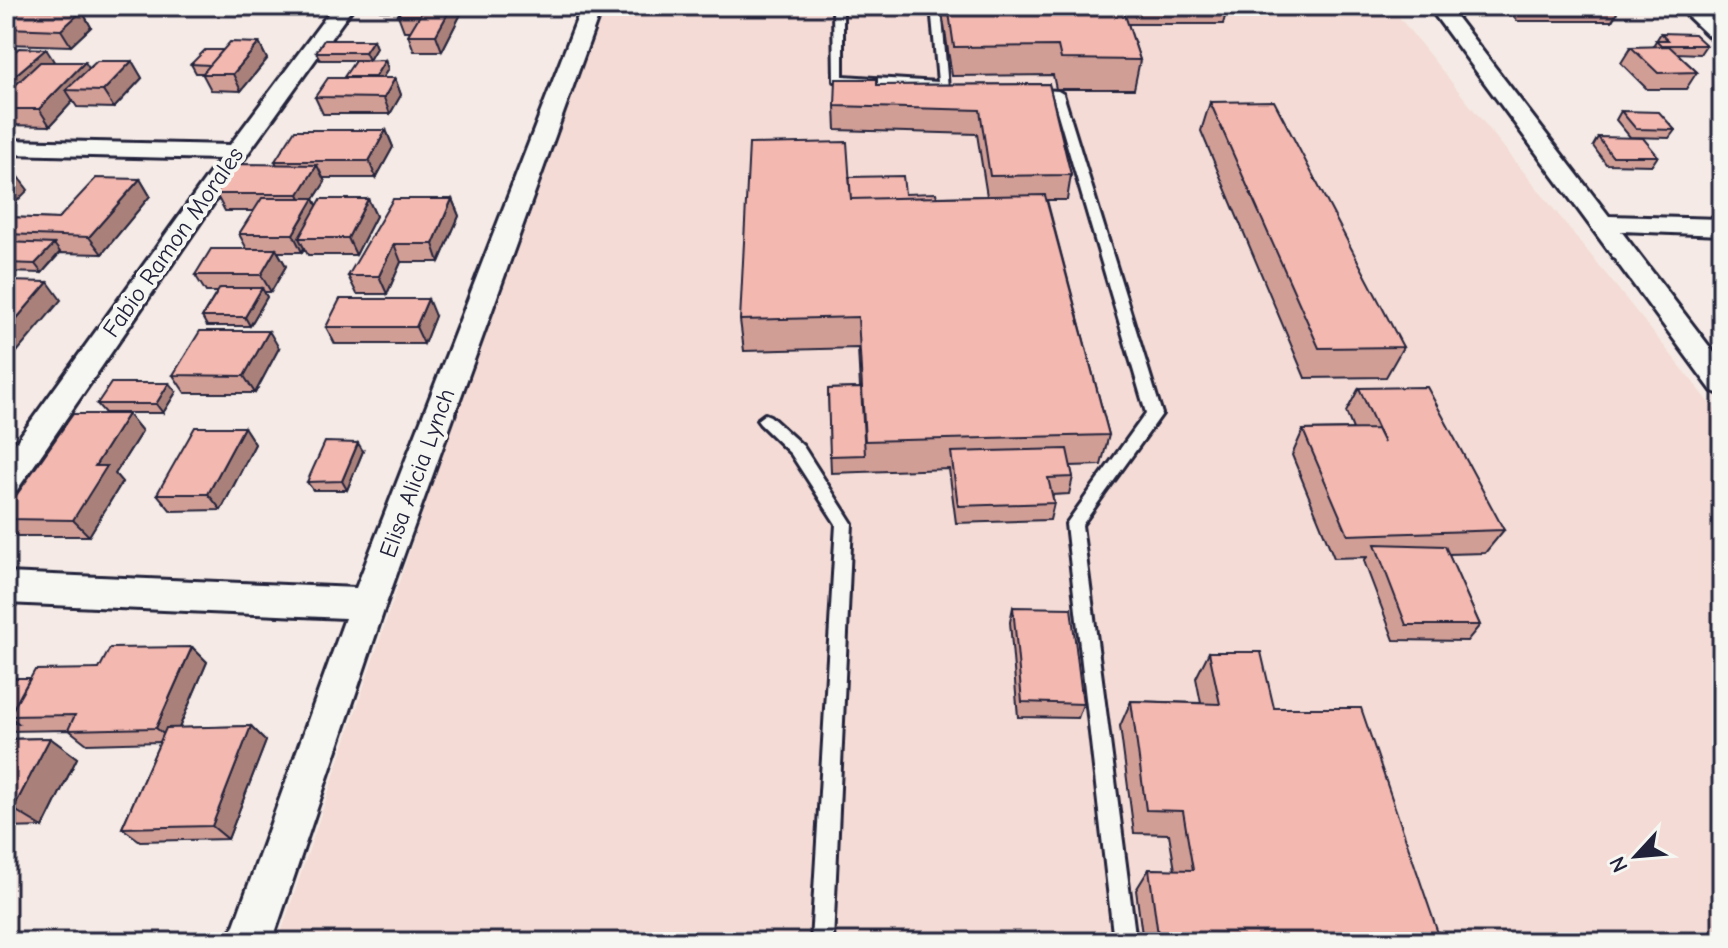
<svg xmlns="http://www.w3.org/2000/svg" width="1728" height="948" viewBox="0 0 1728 948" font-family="'Comic Neue',sans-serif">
<rect width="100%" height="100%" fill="#f5eae5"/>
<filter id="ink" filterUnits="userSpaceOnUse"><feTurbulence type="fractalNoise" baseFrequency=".0125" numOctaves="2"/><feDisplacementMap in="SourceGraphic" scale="16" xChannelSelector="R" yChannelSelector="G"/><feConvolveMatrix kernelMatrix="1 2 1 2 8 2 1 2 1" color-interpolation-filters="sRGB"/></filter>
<g filter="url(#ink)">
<path fill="#f4dbd5" d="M593,6H1390L1722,418V942H278Z"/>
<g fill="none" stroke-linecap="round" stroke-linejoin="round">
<defs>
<path id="service" d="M833,6H843V76L938,82L931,6H941L948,88L834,81Z
M1030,89L1058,91L1063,94L1162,414L1082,525L1136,942H1114L1066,524L1146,413L1053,97L1026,94V90Z
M765,414L770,416L803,446L852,523L833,942H811L836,524L791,454L760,424L757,420Z"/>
<path id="minor" d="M334,6H354L246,156L17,490L6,493V456L220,159L6,154V140L230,145Z
M582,6H602L386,604L272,942H228L345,618L6,603V573L356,588Z
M1428,6H1448L1609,216L1722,219V235L1621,231L1722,363V395L1712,391Z
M1677,6H1699L1722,27V44L1715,42Z"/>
</defs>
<use href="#service" stroke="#22223b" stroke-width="6"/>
<use href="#minor" stroke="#22223b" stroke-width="6"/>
<use href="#service" fill="#f6f6f2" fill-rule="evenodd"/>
<use href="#minor" fill="#f6f6f2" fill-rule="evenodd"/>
</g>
<path fill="#d19e96" stroke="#22223b" stroke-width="2" d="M379,6H465L463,11H460L461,14L442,51H414L408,35L411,31H404L398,15L401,11H381Z
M493,6H552L550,11H494Z
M941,6H1228L1223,24H1128L1140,60L1134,89H1056L1053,75L952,76Z
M1504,6H1621L1612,21H1517Z
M6,10L82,11L91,27L71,46L6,44Z
M1661,33L1706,45L1700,54L1677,53L1697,72L1686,89H1647L1621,63L1631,47H1652Z
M373,40L376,48L369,60H320L316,52Z
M259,43L267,59L241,91L211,90L202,73H196L191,64L223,50Z
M6,59L54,62L89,68L132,61L142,78L114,108L77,107L73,101L50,126L6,125Z
M385,60L388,69L382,78H395L401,95L390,114H323L315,97L344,78Z
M1049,84L1071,175L1067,200H1047L1109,435L1101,465L1070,466L1073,477L1069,494L1052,495L1054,503L1050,520L956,523L949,469L831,473L828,389L860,388L858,348L744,351L740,320L849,177L905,194L937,197L987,196L977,134L836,130L835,106L877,85Z
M1210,102L1403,347L1386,377L1305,378L1201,131Z
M1621,111L1675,130L1669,138L1630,137L1616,120Z
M386,130L393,147L376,178H323L325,182L314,199L317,205L368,199L376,216L356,255H308L304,248L302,252H278L286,266L271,292H264L267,297L250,326H207L202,317L217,292H206L195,275L247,249L239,234L254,211H225L216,194L277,165L275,161Z
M1598,137L1658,156L1652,165L1606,164L1593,146Z
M1721,157H1722V175L1714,166Z
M140,179L150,196L102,254L60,253L42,273L6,272V217L58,219Z
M452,199L459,216L439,262H401L387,294H357L348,276Z
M435,316L424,344H335L326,327Z
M279,348L255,393H185L173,375Z
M1359,388L1504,530L1485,553L1448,554L1480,625L1467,641L1394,640L1364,561L1367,557L1334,558L1292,455L1303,430L1353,429L1346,412Z
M176,392L163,413H105L97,404Z
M128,414L142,431L115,474L122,482L89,536H17L6,525V510Z
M244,427L255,444L221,510L171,511L157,494Z
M363,451L347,490H313L307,482Z
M1013,607L1083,704L1078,718L1018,717L1010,622Z
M192,647L207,662L179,728L251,726L266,741L228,839L140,841L122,828L160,742L87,744L69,730L6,731V678H30L99,669Z
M1209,652L1274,708L1441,942H1143L1136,890L1149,869L1175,870L1169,834L1134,833L1120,726L1131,701L1201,703L1196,678Z
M50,738L77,758L43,827L6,828V739Z"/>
<path fill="#aa817a" stroke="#22223b" stroke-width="2" d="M452,6H459L461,14L442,51L436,35Z
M82,11L91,27L71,46L61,30Z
M373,40L376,48L369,60L365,52Z
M259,43L267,59L241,91L233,74Z
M46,49L57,66L6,109V83Z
M385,60L388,69L378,85L375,77Z
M132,61L142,78L114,108L103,91Z
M85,62L95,78L66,90L73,101L50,126L39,109Z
M395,78L401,95L390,114L384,98Z
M386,130L393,147L376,178L369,161Z
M317,165L325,182L314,199L322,216L299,238L304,248L302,252L293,234L307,211L299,194Z
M15,173L28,190L6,212V182Z
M140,179L150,196L102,254L89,237Z
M368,199L376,216L356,255L348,238Z
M452,199L459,216L439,262L433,244Z
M54,244L60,252L42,273L35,264Z
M394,244L401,262L387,294L379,276Z
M276,249L286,266L271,292L261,275Z
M48,282L61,300L6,365V331Z
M262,288L267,297L250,326L245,317Z
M428,299L435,316L424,344L416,327Z
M269,331L279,348L255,393L244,376Z
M169,383L176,392L163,413L156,404Z
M128,414L142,431L115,474L122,482L89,536L73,520L95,466Z
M244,427L255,444L221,510L208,494Z
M358,443L363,451L347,490L342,481Z
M192,647L207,662L173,742L156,728Z
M251,726L266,741L228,839L212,826Z
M50,738L77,758L43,827L13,809Z"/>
<path fill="#f3b8af" stroke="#22223b" stroke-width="2" d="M404,6H452L436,35H408L420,15H398Z
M948,6H1122L1140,60L1061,59L1058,46L954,47Z
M6,10L82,11L61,30L6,28Z
M1661,33L1694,34L1706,45H1661L1656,40H1668Z
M324,40H373L365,52H316Z
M230,42L259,43L233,74H202Z
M1669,46L1697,72L1658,73L1631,47Z
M19,48L46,49L6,83V59Z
M205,50H223L210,65L191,64Z
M385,60L375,77H344L355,61Z
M97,61H132L103,91L66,90Z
M40,62H85L39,109H6V94Z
M328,78H395L384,98L315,97Z
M836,79H877V85L1049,84L1071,175L990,176L980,110L835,106Z
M1274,101L1403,347L1319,348L1210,102Z
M1621,111L1659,112L1675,130L1636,129Z
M295,130H386L369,161H275Z
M1598,137L1643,138L1658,156H1612Z
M847,142L851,199L1045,195L1109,435L865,441L858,317L740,320L749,144Z
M236,164L317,165L299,194H216Z
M6,172L15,173L6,182Z
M903,176L905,194L936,193L937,197L851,199L849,177Z
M96,178L140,179L89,237L6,234V217L58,219Z
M262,198H314L293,234H239Z
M321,199H368L348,238H299Z
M393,199H452L433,244H394L379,276H348Z
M6,242L54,244L35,264L6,263Z
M211,249H276L261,275H195Z
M6,281L48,282L6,331Z
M220,288H262L245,317H202Z
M340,299H428L416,327H326Z
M200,331H269L244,376L173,375Z
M111,383H169L156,404H97Z
M1427,387L1504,530L1348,535L1303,430L1377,429L1384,443L1359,388Z
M861,388L865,455L830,456L828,389Z
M73,414H128L95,466H107L73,520L6,519V510Z
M195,427H244L208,494H157Z
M325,442L358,443L342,481L307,482Z
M1067,449L1073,477L1048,478L1054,503L958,506L951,452Z
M1375,544L1445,546L1480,625H1406Z
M1013,607L1071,608L1083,704L1022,702Z
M192,647L156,728L68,730L75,715L9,716L35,670L99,669L110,648Z
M1209,652H1261L1274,708H1361L1441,942H1159L1149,869L1193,870L1183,811L1146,810L1131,701L1220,704Z
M6,678H30L9,716L18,723H6Z
M251,726L212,826L122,828L166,728Z
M50,738L13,809H6V739Z"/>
</g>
<g text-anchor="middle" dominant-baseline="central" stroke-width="8" stroke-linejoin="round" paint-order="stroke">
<g font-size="24" fill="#22223b" stroke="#f6f6f2">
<text transform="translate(173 242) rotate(-55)">Fabio Ramon Morales</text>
<text transform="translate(417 473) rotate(-70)">Elisa Alicia Lynch</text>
</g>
</g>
<rect width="1728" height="948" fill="none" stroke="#f6f6f2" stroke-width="32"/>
<rect x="16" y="16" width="1696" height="916" fill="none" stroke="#22223b" stroke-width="3" filter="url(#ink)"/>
<g transform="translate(1636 856) rotate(244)" stroke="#f6f6f2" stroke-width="6" paint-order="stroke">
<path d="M0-6L14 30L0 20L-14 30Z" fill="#22223b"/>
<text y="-12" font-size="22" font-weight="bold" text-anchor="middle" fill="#22223b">N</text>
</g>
</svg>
